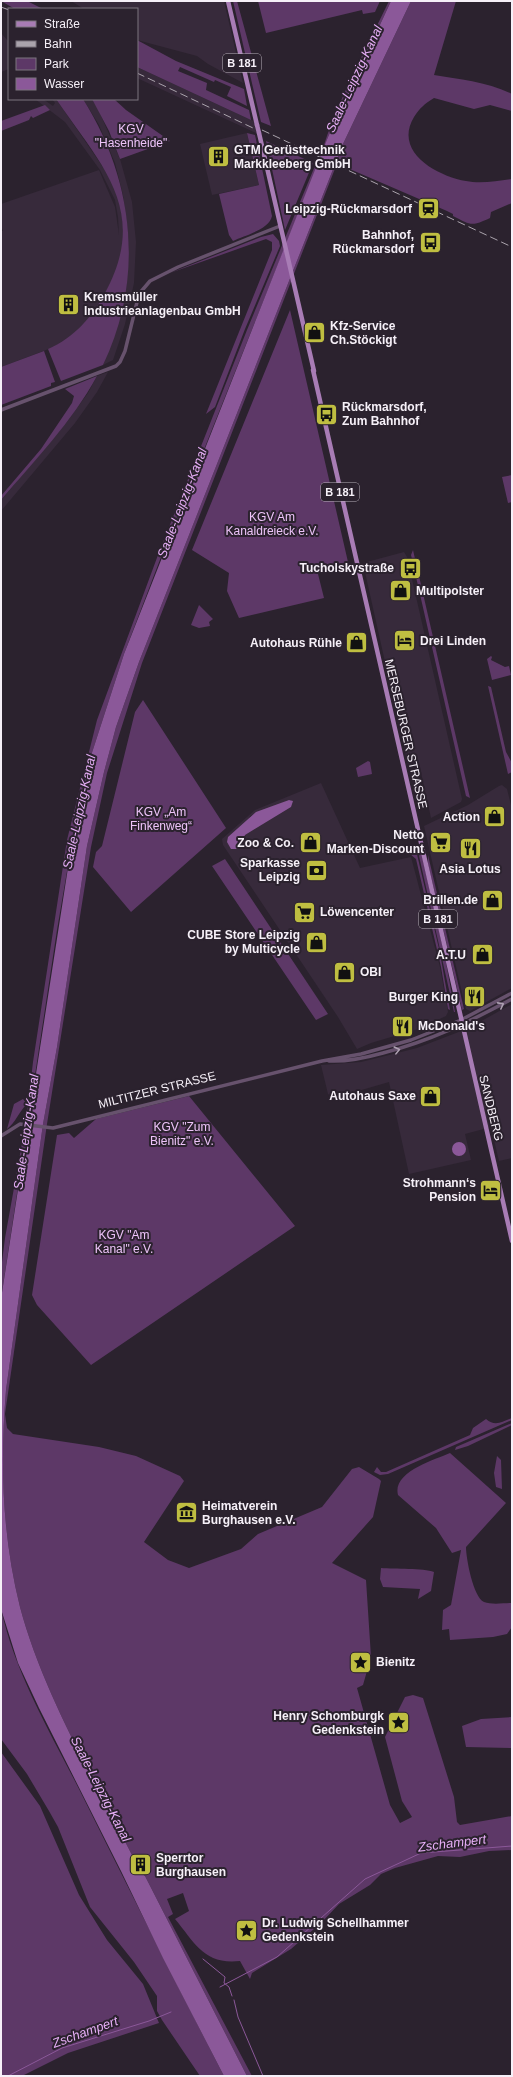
<svg xmlns="http://www.w3.org/2000/svg" width="513" height="2077" viewBox="0 0 513 2077" font-family="Helvetica,sans-serif">
<rect width="100%" height="100%" fill="#2b222e"/>
<path fill="#372a3b" fill-rule="evenodd" d="M71,1H224L243,83L208,64L197,56L137,40V9H84Z
M1,33L9,42V69L1,72Z
M137,67L260,124L256,133L137,78Z
M35,99H43L53,106L55,103L52,99H56L107,173L117,194L121,207L124,234L122,253L116,272L104,296L91,316L79,330L54,347L1,367V231H3L1,226V204L99,170L115,207L119,235L118,217L115,200L100,170L65,122Z
M83,99H92L98,109L120,159L132,202L136,242L134,283L125,324L113,360L103,365L117,327L126,288L129,245L127,224L123,195L115,163L99,125Z
M247,133L259,185L212,195L200,144Z
M108,372L97,392L75,423L1,511V500L66,423L88,393L97,376Z
M404,552L407,557L462,799L461,802L431,818L419,763L408,765L363,563Z
M321,783L360,868L411,857L440,967L448,1012L446,1016L418,1029L371,1043L357,1049L338,1017L223,845L222,839L255,810ZM289,800H291V807L245,835L239,849L250,816Z
M502,785L507,789L512,809V988L470,1011L466,1009L465,1006L424,826L468,805L499,786Z
M512,1004V1158L499,1161L491,1127L465,1134L471,1160L409,1174L389,1082L334,1098L328,1094L321,1065L361,1062L417,1048L469,1028Z"/>
<path fill="#5d3867" d="M1,1H27L43,9H15Z
M233,1H237L271,126L261,122Z
M258,1H380L375,12L363,14L362,10L266,33Z
M389,1H391L328,137L322,155L321,154C337,101 365,51 389,1Z
M411,1H456L434,75C459,79 488,82 512,94V111L490,105L474,109L434,98C424,104 420,108 414,117C393,152 437,176 466,181C480,184 498,181 512,179V203L491,212L490,218C471,227 471,225 453,216V214L447,211L345,167L347,164L338,161L142,663L107,773L91,847L47,1124L5,1414L7,1428L13,1434L99,1447L136,1456L180,1476L184,1481L144,1542L168,1560L189,1568L241,1549L258,1534L322,1507L352,1469L359,1467L379,1479L381,1481L373,1517L332,1563L366,1580L371,1657L363,1685L357,1688L390,1805L400,1823L412,1817L402,1801L385,1737L405,1697L413,1695L423,1698L454,1797L457,1822L460,1825L512,1816V1850L489,1851L460,1857L438,1856L395,1868L381,1874L370,1885L339,1904L322,1922L291,1949L252,1973L250,1979L240,1961C204,1965 195,1943 175,1919L189,1911L183,1893L167,1899L173,1914L168,1917L252,2076H247L145,1876L138,1870L132,1855C93,1778 42,1690 20,1607C2,1535 0,1463 6,1390L43,1124L57,1047L87,846L104,772L116,727L139,662L343,144Z
M137,40L176,61L244,89L247,106L227,96L231,87L215,80L214,82L180,67L178,71L207,83L206,90L249,110L251,120L137,67Z
M56,99H83C134,180 145,278 103,365L61,381L48,349C75,337 92,317 105,293C150,210 101,165 56,99Z
M92,99H114L126,110L170,141L120,159L109,131Z
M45,105L50,110L33,118L31,116L29,120L1,131V121Z
M247,133L255,135L272,216C269,230 245,235 233,241L229,235L219,194L259,185Z
M266,141L313,163L285,230Z
M317,161L319,162L161,557L124,654L87,768L72,842L57,930L1,1299V1270L5,1238L26,1121L33,1062L67,840L97,720L158,555L247,330Z
M273,234L279,241L280,246L245,329L215,407L206,414L272,250V242L266,239L170,273L261,237Z
M290,310L348,562L317,570L324,598L239,618L227,591L229,573L192,550Z
M44,351L55,382L51,383V386L1,405V367Z
M97,376C72,422 35,460 1,500V496L41,449L72,403L74,396L65,389Z
M512,475V502L508,503L502,477Z
M413,550L470,798L466,796L411,555Z
M199,605L213,619L209,622L210,626L199,628L191,625Z
M491,656L492,657L491,660L505,667L509,666L511,675L492,680L487,659Z
M488,686L491,687L506,752L512,763V772L508,774Z
M143,700L226,828L131,912L93,867L96,852L102,846L135,712Z
M368,761L370,762L372,774L358,777L356,768Z
M416,850L440,953L450,1010L448,1009L441,967L416,859L410,854Z
M421,851L445,957L455,1012H454L419,856Z
M428,855L464,1009L462,1010L428,864Z
M225,859L328,1014L316,1020L212,866Z
M189,1096L295,1226L91,1365L37,1305L32,1295L57,1135L69,1133L74,1138L96,1119Z
M23,1099L27,1104C18,1113 16,1122 7,1129L14,1104Z
M512,1418V1420L388,1474L380,1475L374,1472L377,1467L381,1472H386L470,1435L473,1428L486,1419C495,1427 502,1422 512,1418Z
M512,1423V1425L468,1446L455,1450L456,1447Z
M450,1453L506,1503L466,1547C466,1558 473,1597 484,1602C492,1605 504,1603 512,1603V1627L507,1634L493,1637L450,1640L449,1629L442,1630L443,1610L451,1605L461,1550L452,1553L436,1528L398,1495C392,1472 434,1460 450,1453Z
M497,1456L501,1460L502,1489L496,1487L494,1473Z
M381,1568C395,1569 423,1568 434,1572L431,1591L418,1599L420,1589L383,1587L380,1579Z
M1,1609C15,1673 50,1732 79,1789C127,1885 175,1981 224,2076H200L162,2020L157,2011V1996L134,1962L90,1907L58,1827L49,1811L27,1774L1,1739Z
M512,1717V1748L466,1747L462,1726L481,1719Z
M1,1752L40,1806L79,1895L107,1940L143,1984L159,2023L68,2053L22,2076H1Z"/>
<path fill="#8b5899" d="M391,1H411L343,144L139,662L116,727L104,772L87,846L57,1047L43,1124L6,1390C0,1463 2,1535 20,1607C42,1690 93,1778 132,1855L138,1870L145,1876L247,2076H224L163,1958L121,1871L39,1708L18,1663L1,1609V1299L72,842L87,768L124,654L328,137Z
M289,800L293,801L291,807L245,835L239,849H231L227,842L228,837L256,812Z
M452 1149a7 7 0 1 1 14 0a7 7 0 1 1-14 0Z"/>
<g fill="none" stroke-linecap="round" stroke-linejoin="round">
<path stroke="#8b5899" stroke-width="1" d="M203,1959L225,1977L224,1983L229,1987L232,1996
M220,1987L277,1957L365,1879L421,1853L512,1846
M234,2000L238,2017L263,2076
M8,2076L62,2048L149,2021L171,2012"/>
<path stroke="#67526d" stroke-width="3.5" d="M1,410L116,366L120,362L125,351L139,294L150,281L178,267L280,226
M329,1061C348,1062 365,1058 383,1053C430,1041 469,1022 512,999
M1,1136L20,1124L53,1128L322,1061L361,1054L411,1040L461,1020L512,993"/>
<path stroke="#a87cb5" stroke-width="4.5" d="M228,1L257,125
M259,133L314,371
M313,370L512,1241"/>
<path stroke="#aaa3ac" stroke-width="1" stroke-dasharray="8 4" stroke-linecap="butt" d="M1,7L9,10
M137,73L253,128
M262,130L512,247"/>
<path stroke="#a87cb5" stroke-width="4.5" d="M257,125L259,133"/>
</g>
<defs><path id="oneway-chevron" d="M-2-3.5L2.5 0L-2 3.5" fill="none" stroke-width="1.6" stroke-linecap="round" stroke-linejoin="round"/></defs>
<g stroke="#aea1b2">
<use href="#oneway-chevron" transform="translate(501 1005) rotate(-28)"/>
<use href="#oneway-chevron" transform="translate(397 1050) rotate(-14)"/>
</g>
<defs>
<symbol id="building-square" viewBox="-11 -11 22 22"><rect x="-9" y="-9" width="18" height="18" rx="4" fill="#bfbe41" stroke="#2b222e"/><path d="M-4-6H4V6H1V3H-1V6H-4ZM-2.5-4.3h1.7v1.8h-1.7ZM.8-4.3h1.7v1.8H.8ZM-2.5-1h1.7V.8h-1.7ZM.8-1h1.7V.8H.8Z" fill="#111"/></symbol>
<symbol id="station-square" viewBox="-11 -11 22 22"><rect x="-9" y="-9" width="18" height="18" rx="4" fill="#bfbe41" stroke="#2b222e"/><path d="M-3-6H3Q5-6 5-4V2Q5 4 3 4L4.5 6H3L1.5 4h-3L-3 6H-4.5L-3 4Q-5 4-5 2V-4Q-5-6-3-6ZM-3.5-4v3h7v-3ZM-3.5 1v1.5H-2V1ZM2 1v1.5H3.5V1Z" fill="#111"/></symbol>
<symbol id="bus-square" viewBox="-11 -11 22 22"><rect x="-9" y="-9" width="18" height="18" rx="4" fill="#bfbe41" stroke="#2b222e"/><path d="M-5-6H5V4H4V6H2V4H-2V6H-4V4H-5ZM-3.5-4V0h7V-4ZM-3.5 1.2v1.5H-2V1.2ZM2 1.2v1.5H3.5V1.2Z" fill="#111"/></symbol>
<symbol id="shop-square" viewBox="-11 -11 22 22"><rect x="-9" y="-9" width="18" height="18" rx="4" fill="#bfbe41" stroke="#2b222e"/><path d="M-5-2.5h2.3a2.7 3.5 0 0 1 5.4 0H5L5.5 6h-11ZM-1.5-2.5h3a1.5 2.3 0 0 0-3 0Z" fill="#111"/></symbol>
<symbol id="hotel-square" viewBox="-11 -11 22 22"><rect x="-9" y="-9" width="18" height="18" rx="4" fill="#bfbe41" stroke="#2b222e"/><path d="M-6-4.5h1.5V1H6V5H4.5V3h-9V5H-6ZM-4 0a1.8 1.8 0 1 1 3.6 0ZM.5 0V-2.5h3Q6-2.5 6 0Z" fill="#111"/></symbol>
<symbol id="supermarket-square" viewBox="-11 -11 22 22"><rect x="-9" y="-9" width="18" height="18" rx="4" fill="#bfbe41" stroke="#2b222e"/><path d="M-6-5.5h2.5l.6 2H6L4.5 2H-2.5L-4.4-4H-6ZM-1.5 3.2a1.3 1.3 0 1 0 .1 0ZM3 3.2a1.3 1.3 0 1 0 .1 0Z" fill="#111"/></symbol>
<symbol id="restaurant-square" viewBox="-11 -11 22 22"><rect x="-9" y="-9" width="18" height="18" rx="4" fill="#bfbe41" stroke="#2b222e"/><path d="M-5-6h1v4h1v-4h1v4h1v-4h1v5L-1.5 .5V6h-2V.5L-5-1ZM5-6V6H3V1.5H1.5Q1.5-4 5-6Z" fill="#111"/></symbol>
<symbol id="bank-square" viewBox="-11 -11 22 22"><rect x="-9" y="-9" width="18" height="18" rx="4" fill="#bfbe41" stroke="#2b222e"/><path d="M-6-4H6V4H-6ZM0-2.3a2.3 2.3 0 1 0 0 4.6a2.3 2.3 0 1 0 0-4.6Z" fill="#111"/></symbol>
<symbol id="museum-square" viewBox="-11 -11 22 22"><rect x="-9" y="-9" width="18" height="18" rx="4" fill="#bfbe41" stroke="#2b222e"/><path d="M0-6L6-3V-2H-6V-3ZM-5-1h2V3h-2ZM-1-1h2V3h-2ZM3-1h2V3H3ZM-6 4H6V6H-6Z" fill="#111"/></symbol>
<symbol id="sight-square" viewBox="-11 -11 22 22"><rect x="-9" y="-9" width="18" height="18" rx="4" fill="#bfbe41" stroke="#2b222e"/><path d="M0-6L1.8-2.2L6-1.7L2.9 1.2L3.7 5.4L0 3.3L-3.7 5.4L-2.9 1.2L-6-1.7L-1.8-2.2Z" fill="#111"/></symbol>
</defs>
<g fill-rule="evenodd">
<use href="#building-square" x="206" y="144" width="25" height="25"/>
<use href="#station-square" x="416" y="196" width="25" height="25"/>
<use href="#bus-square" x="418" y="230" width="25" height="25"/>
<use href="#building-square" x="56" y="292" width="25" height="25"/>
<use href="#shop-square" x="302" y="320" width="25" height="25"/>
<use href="#bus-square" x="314" y="402" width="25" height="25"/>
<use href="#bus-square" x="398" y="556" width="25" height="25"/>
<use href="#shop-square" x="388" y="578" width="25" height="25"/>
<use href="#hotel-square" x="392" y="628" width="25" height="25"/>
<use href="#shop-square" x="344" y="630" width="25" height="25"/>
<use href="#shop-square" x="482" y="804" width="25" height="25"/>
<use href="#supermarket-square" x="428" y="830" width="25" height="25"/>
<use href="#shop-square" x="298" y="830" width="25" height="25"/>
<use href="#restaurant-square" x="458" y="836" width="25" height="25"/>
<use href="#bank-square" x="304" y="858" width="25" height="25"/>
<use href="#shop-square" x="480" y="888" width="25" height="25"/>
<use href="#supermarket-square" x="292" y="900" width="25" height="25"/>
<use href="#shop-square" x="304" y="930" width="25" height="25"/>
<use href="#shop-square" x="470" y="942" width="25" height="25"/>
<use href="#shop-square" x="332" y="960" width="25" height="25"/>
<use href="#restaurant-square" x="462" y="984" width="25" height="25"/>
<use href="#restaurant-square" x="390" y="1014" width="25" height="25"/>
<use href="#shop-square" x="418" y="1084" width="25" height="25"/>
<use href="#hotel-square" x="478" y="1178" width="25" height="25"/>
<use href="#museum-square" x="174" y="1500" width="25" height="25"/>
<use href="#sight-square" x="348" y="1650" width="25" height="25"/>
<use href="#sight-square" x="386" y="1710" width="25" height="25"/>
<use href="#building-square" x="128" y="1852" width="25" height="25"/>
<use href="#sight-square" x="234" y="1918" width="25" height="25"/>
</g>
<g text-anchor="middle" dominant-baseline="central" stroke-width="4" stroke-linejoin="round" paint-order="stroke">
<g fill="#2b222e" stroke="#b9b2bb" stroke-width="1">
<rect x="223" y="54" width="38" height="18" rx="3"/>
<rect x="321" y="483" width="38" height="18" rx="3"/>
<rect x="419" y="910" width="38" height="18" rx="3"/>
</g>
<g font-size="11" font-weight="bold" fill="#f6f0f8">
<text x="242" y="63">B 181</text>
<text x="340" y="492">B 181</text>
<text x="438" y="919">B 181</text>
</g>
<g font-size="12" fill="#edc3f9" stroke="#2b222e">
<text x="131" y="129">KGV<tspan x="131" dy="14">"Hasenheide"</tspan></text>
<text x="272" y="517">KGV Am<tspan x="272" dy="14">Kanaldreieck e.V.</tspan></text>
<text x="161" y="812">KGV „Am<tspan x="161" dy="14">Finkenweg“</tspan></text>
<text x="182" y="1127">KGV "Zum<tspan x="182" dy="14">Bienitz" e.V.</tspan></text>
<text x="124" y="1235">KGV "Am<tspan x="124" dy="14">Kanal" e.V.</tspan></text>
</g>
<g font-size="12" font-weight="bold" fill="#f6f0f8" stroke="#2b222e" text-anchor="end">
<text x="234" y="150" text-anchor="start">GTM Gerüsttechnik<tspan x="234" dy="14">Markkleeberg GmbH</tspan></text>
<text x="412" y="209">Leipzig-Rückmarsdorf</text>
<text x="414" y="235">Bahnhof,<tspan x="414" dy="14">Rückmarsdorf</tspan></text>
<text x="84" y="297" text-anchor="start">Kremsmüller<tspan x="84" dy="14">Industrieanlagenbau GmbH</tspan></text>
<text x="330" y="326" text-anchor="start">Kfz-Service<tspan x="330" dy="14">Ch.Stöckigt</tspan></text>
<text x="342" y="407" text-anchor="start">Rückmarsdorf,<tspan x="342" dy="14">Zum Bahnhof</tspan></text>
<text x="394" y="568">Tucholskystraße</text>
<text x="416" y="591" text-anchor="start">Multipolster</text>
<text x="420" y="641" text-anchor="start">Drei Linden</text>
<text x="342" y="643">Autohaus Rühle</text>
<text x="480" y="817">Action</text>
<text x="424" y="835">Netto<tspan x="424" dy="14">Marken-Discount</tspan></text>
<text x="294" y="843">Zoo &amp; Co.</text>
<text x="300" y="863">Sparkasse<tspan x="300" dy="14">Leipzig</tspan></text>
<text x="470" y="869" text-anchor="middle">Asia Lotus</text>
<text x="478" y="900">Brillen.de</text>
<text x="320" y="912" text-anchor="start">Löwencenter</text>
<text x="300" y="935">CUBE Store Leipzig<tspan x="300" dy="14">by Multicycle</tspan></text>
<text x="466" y="955">A.T.U</text>
<text x="360" y="972" text-anchor="start">OBI</text>
<text x="458" y="997">Burger King</text>
<text x="418" y="1026" text-anchor="start">McDonald's</text>
<text x="416" y="1096">Autohaus Saxe</text>
<text x="476" y="1183">Strohmann‘s<tspan x="476" dy="14">Pension</tspan></text>
<text x="202" y="1506" text-anchor="start">Heimatverein<tspan x="202" dy="14">Burghausen e.V.</tspan></text>
<text x="376" y="1662" text-anchor="start">Bienitz</text>
<text x="384" y="1716">Henry Schomburgk<tspan x="384" dy="14">Gedenkstein</tspan></text>
<text x="156" y="1858" text-anchor="start">Sperrtor<tspan x="156" dy="14">Burghausen</tspan></text>
<text x="262" y="1923" text-anchor="start">Dr. Ludwig Schellhammer<tspan x="262" dy="14">Gedenkstein</tspan></text>
</g>
<g font-size="12" fill="#f6f0f8" stroke="#2b222e">
<text transform="translate(406 734) rotate(77)">MERSEBURGER STRASSE</text>
<text transform="translate(157 1090) rotate(-14)">MILTITZER STRASSE</text>
<text transform="translate(491 1108) rotate(76)">SANDBERG</text>
</g>
<g font-size="13" font-style="italic" fill="#e6aef6" stroke="#2b222e">
<text transform="translate(354 79) rotate(-65)">Saale-Leipzig-Kanal</text>
<text transform="translate(182 503) rotate(-69)">Saale-Leipzig-Kanal</text>
<text transform="translate(79 812) rotate(-78)">Saale-Leipzig-Kanal</text>
<text transform="translate(26 1132) rotate(-82)">Saale-Leipzig-Kanal</text>
<text transform="translate(101 1789) rotate(63)">Saale-Leipzig-Kanal</text>
<text transform="translate(452 1843) rotate(-7)">Zschampert</text>
<text transform="translate(85 2032) rotate(-20)">Zschampert</text>
</g>
</g>
<rect width="513" height="2077" fill="none" stroke="#f6f0f8" stroke-width="4"/>
<rect x="8" y="8" width="130" height="92" fill="#2b222e" stroke="#7c747f"/>
<rect x="16" y="21" width="20" height="6" fill="#a87cb5" stroke="#7c747f"/>
<text x="44" y="28" font-size="12" fill="#f6f0f8">Straße</text>
<rect x="16" y="41" width="20" height="6" fill="#aaa3ac" stroke="#7c747f"/>
<text x="44" y="48" font-size="12" fill="#f6f0f8">Bahn</text>
<rect x="16" y="58" width="20" height="12" fill="#5d3867" stroke="#7c747f"/>
<text x="44" y="68" font-size="12" fill="#f6f0f8">Park</text>
<rect x="16" y="78" width="20" height="12" fill="#8b5899" stroke="#7c747f"/>
<text x="44" y="88" font-size="12" fill="#f6f0f8">Wasser</text>
</svg>
